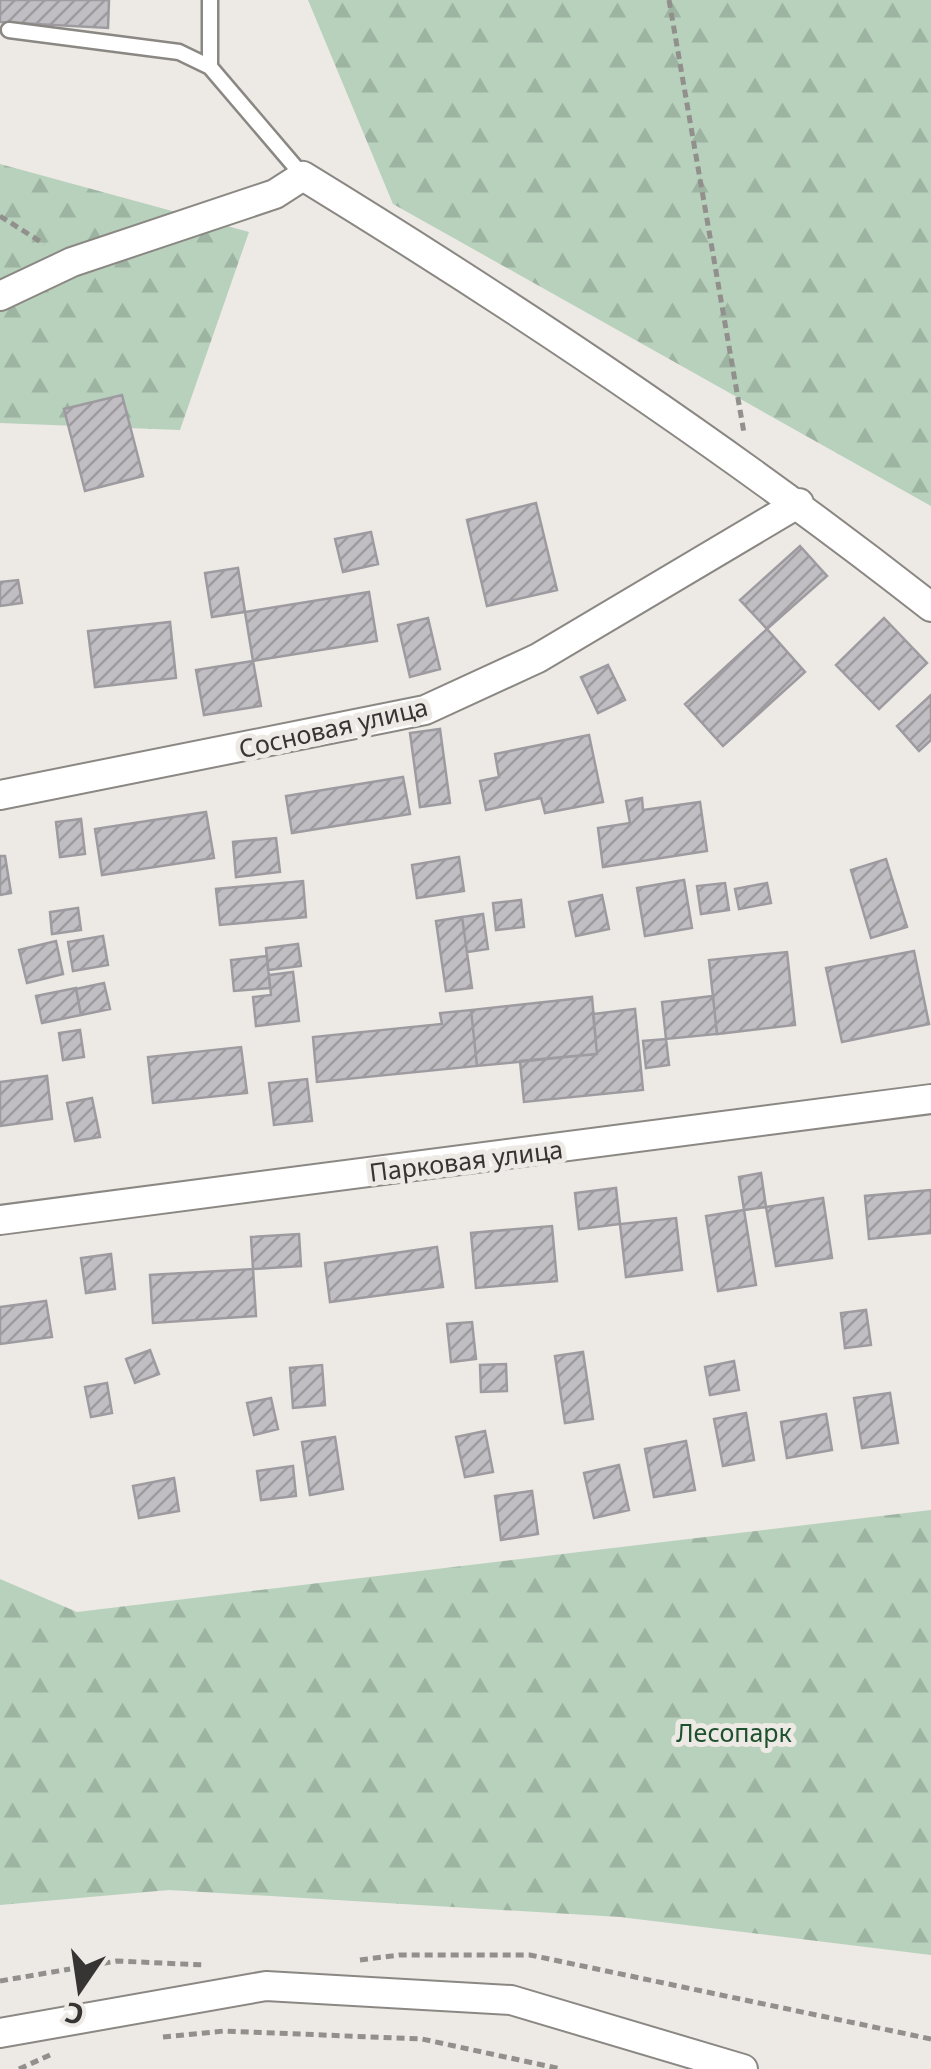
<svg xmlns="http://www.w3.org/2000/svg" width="931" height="2069" viewBox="0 0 931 2069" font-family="'Noto Sans',sans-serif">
<defs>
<pattern id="forest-firs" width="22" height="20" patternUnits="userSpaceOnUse" patternTransform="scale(2.5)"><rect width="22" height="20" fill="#b7d1bc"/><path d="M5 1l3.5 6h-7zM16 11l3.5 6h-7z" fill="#9eb4a2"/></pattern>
<pattern id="building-hatch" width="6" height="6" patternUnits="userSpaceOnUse" patternTransform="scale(2.5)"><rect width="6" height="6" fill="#c1bec3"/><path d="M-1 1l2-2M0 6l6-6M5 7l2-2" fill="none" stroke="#9e9b9f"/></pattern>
</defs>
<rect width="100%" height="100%" fill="#ede9e5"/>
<path fill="url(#forest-firs)" d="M308,0H931V506L393,204Z
M0,164L249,232L180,430L0,423Z
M931,1510V1955L620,1917L169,1890L0,1905V1579L77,1612Z"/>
<path fill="url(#building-hatch)" stroke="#9e9ba0" stroke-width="2.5" d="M0,0H109L108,28L0,22Z
M122,395L143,476L85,491L64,409Z
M536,503L557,590L487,606L467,520Z
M371,532L378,564L343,572L335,539Z
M800,546L827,576L767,629L740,600Z
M238,568L245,612L212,617L205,573Z
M18,580L22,603L0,606V582Z
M369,592L377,641L253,661L245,612Z
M428,618L440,669L410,677L398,625Z
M884,618L927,663L879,709L836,665Z
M170,622L176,678L95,687L88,631Z
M767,629L805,672L723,746L685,704Z
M253,661L261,706L204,715L196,670Z
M608,665L625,700L598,713L581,677Z
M931,695V740L919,751L897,726Z
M440,729L450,803L420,807L410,733Z
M589,735L603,802L545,813L541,798L486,810L480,781L499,777L495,754Z
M403,777L410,814L292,833L286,796Z
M642,798L643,810L700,802L707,851L603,867L598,828L630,823L626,801Z
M206,812L214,858L102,875L95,829Z
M81,819L85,854L60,857L56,822Z
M276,838L280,872L236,877L233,842Z
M0,856H5L11,893L0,895Z
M459,857L464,891L417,898L412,865Z
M886,859L907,927L871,938L851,870Z
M684,880L692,928L645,936L637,888Z
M303,881L306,917L220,925L216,889Z
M725,883L729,910L701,914L697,886Z
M767,883L771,903L739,909L735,889Z
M602,895L609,929L576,936L569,902Z
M521,900L524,927L496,930L493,903Z
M78,908L81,930L52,934L50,912Z
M483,914L488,949L467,952L462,917Z
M462,917L472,988L446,991L436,921Z
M103,936L108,965L73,971L68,942Z
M56,941L63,974L27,983L19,950Z
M298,944L301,966L268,970L266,948Z
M914,951L929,1024L842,1042L826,968Z
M787,952L795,1025L717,1034L709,960Z
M267,956L270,988L234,991L231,960Z
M293,972L299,1021L256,1026L253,997L271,995L269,975Z
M104,983L110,1009L81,1015L76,989Z
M76,988L81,1015L42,1023L36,996Z
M713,996L717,1034L666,1039L662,1002Z
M592,997L597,1054L477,1066L471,1010Z
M635,1009L643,1090L524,1102L520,1061L597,1054L593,1014Z
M471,1010L477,1066L317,1082L313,1037L442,1024L440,1013Z
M80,1030L84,1057L63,1060L59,1033Z
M666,1039L669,1065L646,1068L643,1041Z
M241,1047L247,1093L153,1103L148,1057Z
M47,1076L52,1119L0,1126V1082Z
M307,1079L312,1121L274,1125L269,1083Z
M92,1098L100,1137L75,1141L67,1103Z
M761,1173L766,1207L744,1210L739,1177Z
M616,1188L620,1224L579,1229L575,1193Z
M931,1190V1233L869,1239L865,1196Z
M823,1198L832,1258L776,1266L766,1207Z
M744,1210L756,1285L718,1291L706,1216Z
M676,1218L682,1270L626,1277L620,1224Z
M552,1226L557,1281L476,1288L471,1233Z
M299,1234L301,1266L253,1269L251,1237Z
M437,1247L443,1287L330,1302L325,1263Z
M111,1254L115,1289L86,1293L81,1258Z
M253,1269L256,1316L153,1323L150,1275Z
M46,1301L52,1337L0,1344V1307Z
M866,1310L871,1345L845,1348L841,1313Z
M472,1322L476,1359L451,1362L447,1324Z
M150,1350L159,1374L135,1383L126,1359Z
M583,1352L593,1419L565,1423L555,1356Z
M734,1361L739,1390L710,1395L705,1367Z
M506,1364L507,1391L481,1392L480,1365Z
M322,1365L325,1405L293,1408L290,1368Z
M107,1383L112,1413L91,1417L85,1387Z
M890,1393L898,1443L862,1448L854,1398Z
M271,1398L278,1429L254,1435L247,1403Z
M746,1413L754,1460L723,1466L714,1419Z
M826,1414L832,1450L787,1458L781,1422Z
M485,1431L493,1472L465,1477L456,1437Z
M335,1437L343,1489L310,1495L302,1442Z
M686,1441L695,1490L654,1497L645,1449Z
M619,1465L629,1510L594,1518L584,1473Z
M293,1466L296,1496L261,1500L257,1471Z
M174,1478L179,1511L139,1518L133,1486Z
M532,1491L538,1534L501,1540L495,1496Z"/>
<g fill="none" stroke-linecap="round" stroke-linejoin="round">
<defs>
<path id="lane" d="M210,0V67L303,176
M9,30L179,52L210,67"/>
<path id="street" d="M0,296L72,262L275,194L303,176C520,309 731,450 931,607
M0,795L425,710L538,658L799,503
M0,1220L931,1099
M0,2033L266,1986L511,2000L743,2069"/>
</defs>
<use href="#lane" stroke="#8b8884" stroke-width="19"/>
<use href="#street" stroke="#8b8884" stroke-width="32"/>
<path stroke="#92908d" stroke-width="5" stroke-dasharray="8 5" stroke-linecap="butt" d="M669,0L744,433
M0,216L44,244
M360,1960L399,1955H530L931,2039
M0,1981L117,1961L205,1965
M163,2037L224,2031L422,2039L561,2069
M19,2069L50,2055"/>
<use href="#lane" stroke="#fff" stroke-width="14"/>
<use href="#street" stroke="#fff" stroke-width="28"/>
</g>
<g text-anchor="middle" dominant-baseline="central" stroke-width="10" stroke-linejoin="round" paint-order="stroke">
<g font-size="25" fill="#363533" stroke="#ede9e5">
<text transform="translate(333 727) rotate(-13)">Сосновая улица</text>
<text transform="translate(466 1160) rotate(-7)">Парковая улица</text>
</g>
<g font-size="25" fill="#1e512d" stroke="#ede9e5">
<text x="734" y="1732">Лесопарк</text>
</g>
</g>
<g transform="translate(80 1989) rotate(193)" stroke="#ede9e5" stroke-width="8" paint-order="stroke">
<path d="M0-8L18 38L0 25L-18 38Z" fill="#363533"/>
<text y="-15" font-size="28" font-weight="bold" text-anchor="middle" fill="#363533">С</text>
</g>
</svg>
